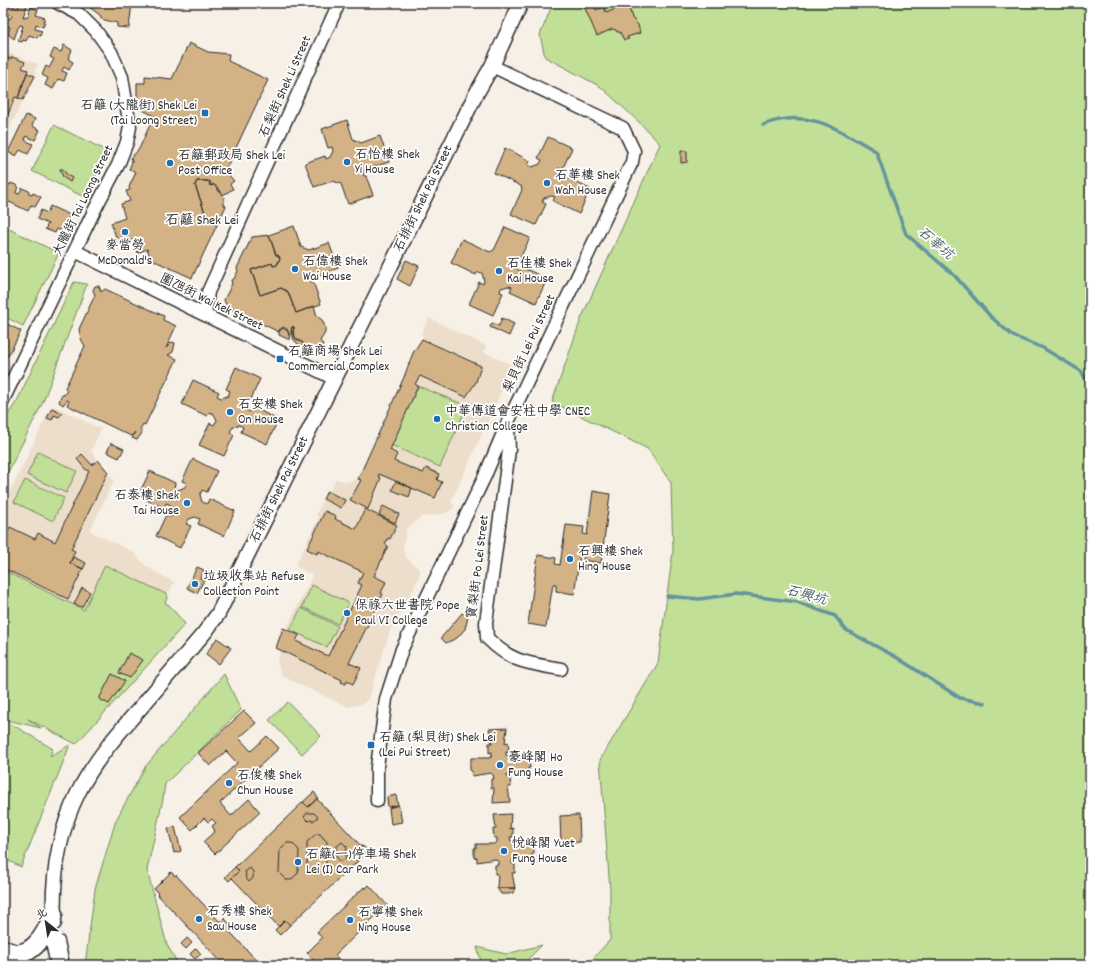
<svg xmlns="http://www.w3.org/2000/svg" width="1093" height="968" viewBox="0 0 1093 968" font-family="Dekko,'LXGW WenKai TC',sans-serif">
<rect width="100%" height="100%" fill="#f6f0e7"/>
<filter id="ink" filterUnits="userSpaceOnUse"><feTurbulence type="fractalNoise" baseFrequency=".025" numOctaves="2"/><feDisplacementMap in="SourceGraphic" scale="8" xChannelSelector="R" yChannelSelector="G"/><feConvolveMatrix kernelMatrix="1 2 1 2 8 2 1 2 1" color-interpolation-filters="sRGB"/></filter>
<g filter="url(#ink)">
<path fill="#ecdeca" d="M3,51L38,64L34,72L36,73L3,142Z
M429,318L486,346L484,352L513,366L451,502L455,507L444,514L421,517L406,529L403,548L406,557L420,570V574L410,597L391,628L369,697L363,704L348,707L282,676L277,661L281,651L276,648L283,628L286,629L313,575L295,566L319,517L316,515L327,491L329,492L336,479L347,482L358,478L404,377L413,353L422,339L423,336L421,335Z
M52,405L101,429L91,451L114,480L90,531L133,552L147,567L174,582L168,595L105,566L84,610L3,570V506Z"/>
<path fill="#c1df97" stroke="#768561" d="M553,3H1090V965H587L610,940V890L600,760L658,663L673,551L671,483L648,449L552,402L581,319L660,144L640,123L601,87L545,57L540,35Z
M54,125L107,151L86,198L32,171Z
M3,226L59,253L23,326L3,316Z
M74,282L87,284L43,402L3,482V422L17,401Z
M418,386L467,406L440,467L391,445Z
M38,452L77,471L66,493L27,475Z
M25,480L64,498L53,521L14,502Z
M105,565L168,595L165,603L169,605L185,624L76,744L28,719L41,728L3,719V570L84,610Z
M312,585L349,603L338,624L302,607Z
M301,608L338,626L327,647L290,630Z
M224,674L241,710L165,784L163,799L147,870L167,945L179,965H85L95,889L116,820L145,767Z
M288,702L321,736L302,754L269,720Z
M3,719L53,749L50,756L70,745L21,867L3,858Z
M542,945L522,965H482L477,947L506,954Z"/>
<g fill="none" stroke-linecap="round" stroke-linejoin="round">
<path stroke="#65949e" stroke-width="3.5" d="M763,125C808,107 839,130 876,151L906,234L955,276L991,317L1013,336L1043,348L1081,371L1090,387
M667,596L699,599L736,594L797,602L835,616L846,630L896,657L960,698L985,703"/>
</g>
<path fill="#d3b386" stroke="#2b2b2b" d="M20,3L27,5L23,17L28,16L31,7L38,10L36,15L45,18L43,23H45L43,27L36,24L35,29L42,31L40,36L38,35L37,38L29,35L26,41L23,40L22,42L18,41L23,26L20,25L18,28L14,39L8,34L10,27L3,25V16L10,19L12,15L4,12L7,4L18,8Z
M84,3H132L129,28L117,27V23L101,19V16Z
M590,3H593L596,10L604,7L606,13L628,4L632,18L638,25L640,33L627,37L629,39L624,40L620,32H617L616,30L612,29L597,36L584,6Z
M189,43L208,52L229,54L228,61L268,80L225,171L234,181L230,184L233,189L223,195L218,188L213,184L212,186L209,185L211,182L208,181H197L195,185L208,221L217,225L192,278L155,261L153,258L151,259L147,249L138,253L133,240L119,245L111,223L125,218L121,204L130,201L126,191L130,190L129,187L136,172L129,169L132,162L131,158L139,149L154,116L137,107V83H145V76L172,79Z
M64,45L72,50L68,59L73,62L69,70L64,67L62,71L67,73L64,81L58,79L53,89L45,85L48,78L42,75L46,66L49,68L54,59L50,57L54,49L61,52Z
M3,56L11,59L12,57L25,62L22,68L28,70L18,98L15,97L3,127Z
M27,73L35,76L23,100L18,98Z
M26,115L35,119L32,126L40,130L35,140L26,136L25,140L33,144L28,154L20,150L16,156L8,152Z
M347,120L353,139L361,143L380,136L389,162L370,168L369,167L366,168L363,173L364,176H366L373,195L348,204L341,184L333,181L314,187L305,163L325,156L326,159L330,157L333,151L332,147L328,148L322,129Z
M548,137L572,148L562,170L558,168L557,172L560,179L563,181L564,177L590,189L579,214L553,201L555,197L551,196L544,198L542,202L546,204L536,225L511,214L522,190L521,186L494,173L505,148L530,161L528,165L532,167L540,164L542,160L538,158Z
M681,151H687V162L681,163Z
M60,169H63L66,174L72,178L70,182L63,177Z
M3,179L8,181L6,183L10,185L11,183L18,186L16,193L19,194L22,188L29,191V194L32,195L33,193L41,197L35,207L31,205L28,211L3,199Z
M197,181H208L212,186L213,184L224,197V205L226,206L217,225L208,221L195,185Z
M50,206L70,215L66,222L72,225L68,234L57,229L55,233L45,229L48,224L37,219L41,210L47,213Z
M294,226L301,247L309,250L329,243L338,268L317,276L316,274L313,275L310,279L312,283L313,282L321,304L296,313L288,292L281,288L260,295L251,270L272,263L273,266L277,265L280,258L278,255H276L269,235Z
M505,227L530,238L519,260L516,258L514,261L517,269L520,271L522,267L547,279L536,303L510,291L512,287L508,286L501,288L500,292L503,293L493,315L469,304L479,282L483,284L484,281L482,273L478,272L476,275L451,263L462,239L490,252L494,250Z
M269,235L276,255H278L280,258L277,265L273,266L272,263L251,270L260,295L281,288L288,292L296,313L314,306L317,316L322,320L325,327V333L320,341L323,344L321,348L312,349V351L307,349L308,346L296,339L293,333L294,327H292L291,334L289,335L287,329L283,327L279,332L227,307L224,300L232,284L231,280L234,279L238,271L237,268L252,237Z
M406,260L419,266L410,286L397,279Z
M95,286H99L101,292L105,289L164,316L163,320L176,326L166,348L172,342L175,343L173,352L168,355L177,359L145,425L143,424L140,430L142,433L137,440L132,438L135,432L131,436L67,405L69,401L67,400L63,405L59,402L61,396L65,394L67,390L65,388L85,346L81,339L79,329L95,295L93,290Z
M502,318L514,324L509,336L490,327L492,323L499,326Z
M3,322L21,331L8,356L3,354Z
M292,327H294L293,333L296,339L308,346L307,348L299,345L294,340L291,331Z
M282,328L288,331L290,340L279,335V330Z
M422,339L481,366L476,382L466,397L420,376L415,384L418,386L390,450L397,454L394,461L423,473L426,468L439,474L437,480L442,482L435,498L379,474L378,476L381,478L368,509L350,500L361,480L358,479L404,377L413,353Z
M236,367L260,379L250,401L246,399L243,403L246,410L250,412L253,407L278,420L267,444L241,432L243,427L239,425L232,428L230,432L234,435L224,456L199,445L210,423L214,425L217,420L214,414L209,412L207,416L182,404L193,380L219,392L217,396L221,398L228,396L230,391L226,389Z
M52,408L62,413L59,417L54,415L52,420L47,418Z
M111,443L124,449L119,458L107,452Z
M82,454L92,465L98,460L108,472L71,549L75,551L70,563L83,569L68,599L3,568V541L10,527L35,539L38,533L55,542L89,471L85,469L77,459Z
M193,459L217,471L207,492L202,490L200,495L202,502L207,504L209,499L235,511L224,536L198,524L200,519L195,517L189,519L186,524L191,526L180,548L156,536L166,515L171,517L173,512L171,505L166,503L164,508L138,496L150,471L175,483L174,488L178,490L185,487L187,483L182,481Z
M396,481L412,488L409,497L392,490Z
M327,491L345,500L341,508L323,499Z
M593,491L610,494L601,563L583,560L584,554H580L574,594L556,591V584H553L546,627L528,624L538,555L556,558L555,564L560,565L566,525L584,527L583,534L587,535Z
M383,506L399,514L395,523L379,515Z
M365,509L397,525L390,539L388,538L385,544L388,546L374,576L386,582L381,593L383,594L349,663L361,668L353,684L347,681L346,684L341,682L342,680L276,648L283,628L299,635L296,641L328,656L362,585L358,583L363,572L318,551L317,554L307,549L325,511L336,516L335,519L356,529Z
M73,557L86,563L83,569L70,563Z
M197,567L204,570L200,578L204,580L197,593L187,588Z
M82,588L90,592L82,607L74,604Z
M462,613L468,617L465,629L457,638L446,643L441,638Z
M217,638L231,648L219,664L206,654Z
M129,653L143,660L130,678L119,673Z
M112,674L125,681L109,704L99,699Z
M244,711L256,723L239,738L251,751L267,736L279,748L220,803L231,816L249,799L260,812L215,854L203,842L215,831L212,826L216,823L212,819L208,822L204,818L192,830L180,817L237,763L226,751L210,766L198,753Z
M507,728L505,743L508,742L509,752H506V755L509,757L527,755V759H529L530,768H528V773L510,772L507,775V778H510L511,787H508L510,802L493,803L494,788H491V779H494L493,775L491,773L472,776V771H470V762H471V758H490L492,756V752L489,753V743H492L489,729Z
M314,792L318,798L308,807L303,802Z
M396,795L398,805L388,807L387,797Z
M317,799L362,847L353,856L358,861L290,925L285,920L279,927L232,878L239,871L235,867L303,802L308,807Z
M398,805L399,807L402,822L391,824L389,808Z
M307,813H314L318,817L313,821L311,820L308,821L304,817Z
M511,814L510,829L513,828V837H510L511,841L514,843L531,841L532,845H534V854H532V859L514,858L512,861V864H515V873H512L515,888H497L498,874H495V865H498V861L495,859L477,862V857L474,858V848H476V844H494L497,842V838H494L493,829H496L494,815Z
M579,815L580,842L561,843L560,816Z
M175,827L181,851L174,853L168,828Z
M316,834H320L327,842L326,866L319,873L314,872L307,865V842Z
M342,842L347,847L346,857L341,862L336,857L337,846Z
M287,843H292L299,850L298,873L291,880H286L279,873L280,849Z
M363,846L368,851L358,861L353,856Z
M235,867L239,871L229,881L225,877Z
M250,868L253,872V878L249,882L245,877L246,875L245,872Z
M171,872L175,876L176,875L220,922L224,918L234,928L230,932L261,965H224L157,894L158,893L154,889Z
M369,885L387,905L335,955L344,965H318L307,953L322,938L317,932L364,887L365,889Z
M497,888H515L513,893L508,894H501Z
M285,920L290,925L280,935L275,930Z
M187,938L192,943L186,949L181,944Z
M196,948L201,954L195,959L190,954Z"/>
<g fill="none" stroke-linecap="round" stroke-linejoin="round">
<defs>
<path id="minor" d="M75,251L335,379
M205,315L208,292L339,3
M3,400L94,211L118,165L127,142L130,127L122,77L111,52L96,31L79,14L58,3
M508,427L509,450L486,623L487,638C512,663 527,663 561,669
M377,801V767L386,699L402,649L484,478L507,424L632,162L634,151L623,128L492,66"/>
<path id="tertiary" d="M54,923C52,880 58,833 78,793C94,761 118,733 142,706C163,681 184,657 205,632L218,614L475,96L492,66L521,3"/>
<path id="primary" d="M55,942L60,965
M3,949C29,965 46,935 53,914"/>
</defs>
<use href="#minor" stroke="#2b2b2b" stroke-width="15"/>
<use href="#tertiary" stroke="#2b2b2b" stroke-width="17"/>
<use href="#primary" stroke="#2b2b2b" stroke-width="21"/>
<use href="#minor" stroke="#fff" stroke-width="12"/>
<use href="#tertiary" stroke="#fff" stroke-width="14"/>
<use href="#primary" stroke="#fff" stroke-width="18"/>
</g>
</g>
<g fill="#1f6fb2" stroke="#fff" stroke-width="1.5">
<rect x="201" y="109" width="8" height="8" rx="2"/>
<circle cx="347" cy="162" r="4"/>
<circle cx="170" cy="163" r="4"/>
<circle cx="547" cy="183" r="4"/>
<circle cx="125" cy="232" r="4"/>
<circle cx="295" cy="269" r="4"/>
<circle cx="499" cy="271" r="4"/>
<rect x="276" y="355" width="8" height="8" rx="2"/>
<circle cx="230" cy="412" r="4"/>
<circle cx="437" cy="419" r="4"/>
<circle cx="187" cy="503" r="4"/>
<circle cx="570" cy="559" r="4"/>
<circle cx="195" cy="584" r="4"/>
<circle cx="347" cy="613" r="4"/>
<rect x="367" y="741" width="8" height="8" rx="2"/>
<circle cx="500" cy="765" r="4"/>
<circle cx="229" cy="783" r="4"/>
<circle cx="504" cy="851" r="4"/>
<circle cx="298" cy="862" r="4"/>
<circle cx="199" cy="919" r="4"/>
<circle cx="350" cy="920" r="4"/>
</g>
<g text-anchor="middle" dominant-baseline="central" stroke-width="3.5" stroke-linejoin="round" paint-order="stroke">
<g font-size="13" fill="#2b2b2b" stroke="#fff">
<text transform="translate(286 87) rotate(-66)">石梨街 Shek Li Street</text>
<text transform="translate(424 199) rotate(-64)">石排街 Shek Pai Street</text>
<text transform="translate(84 201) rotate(-64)">大隴街 Tai Loong Street</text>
<text transform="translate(211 303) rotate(26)">圍乪街 Wai Kek Street</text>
<text transform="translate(530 344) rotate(-65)">梨貝街 Lei Pui Street</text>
<text transform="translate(280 490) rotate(-64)">石排街 Shek Pai Street</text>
<text transform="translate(479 567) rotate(-83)">寶梨街 Po Lei Street</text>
</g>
<g font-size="13" fill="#2b2b2b" stroke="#fff" text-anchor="start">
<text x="197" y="106" text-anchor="end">石籬 (大隴街) Shek Lei<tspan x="197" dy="15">(Tai Loong Street)</tspan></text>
<text x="355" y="155">石怡樓 Shek<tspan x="355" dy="15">Yi House</tspan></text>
<text x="178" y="156">石籬郵政局 Shek Lei<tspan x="178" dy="15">Post Office</tspan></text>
<text x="555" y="176">石華樓 Shek<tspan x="555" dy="15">Wah House</tspan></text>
<text x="125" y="246" text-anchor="middle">麥當勞<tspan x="125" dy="15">McDonald's</tspan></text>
<text x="303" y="262">石偉樓 Shek<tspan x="303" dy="15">Wai House</tspan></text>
<text x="507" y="264">石佳樓 Shek<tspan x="507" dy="15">Kai House</tspan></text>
<text x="288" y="352">石籬商場 Shek Lei<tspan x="288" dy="15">Commercial Complex</tspan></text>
<text x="238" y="405">石安樓 Shek<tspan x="238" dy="15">On House</tspan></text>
<text x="445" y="412">中華傳道會安柱中學 CNEC<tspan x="445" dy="15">Christian College</tspan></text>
<text x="179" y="496" text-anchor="end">石泰樓 Shek<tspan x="179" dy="15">Tai House</tspan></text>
<text x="578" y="552">石興樓 Shek<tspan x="578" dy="15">Hing House</tspan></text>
<text x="203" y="577">垃圾收集站 Refuse<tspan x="203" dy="15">Collection Point</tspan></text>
<text x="355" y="606">保祿六世書院 Pope<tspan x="355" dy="15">Paul VI College</tspan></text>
<text x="379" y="738">石籬 (梨貝街) Shek Lei<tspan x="379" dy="15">(Lei Pui Street)</tspan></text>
<text x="508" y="758">豪峰閣 Ho<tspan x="508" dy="15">Fung House</tspan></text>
<text x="237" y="776">石俊樓 Shek<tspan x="237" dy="15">Chun House</tspan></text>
<text x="512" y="844">悅峰閣 Yuet<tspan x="512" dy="15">Fung House</tspan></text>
<text x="306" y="855">石籬(一)停車場 Shek<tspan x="306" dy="15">Lei (I) Car Park</tspan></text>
<text x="207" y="912">石秀樓 Shek<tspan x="207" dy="15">Sau House</tspan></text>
<text x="358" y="913">石寧樓 Shek<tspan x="358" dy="15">Ning House</tspan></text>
</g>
<g font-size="14" fill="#2b2b2b" stroke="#fff">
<text x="202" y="221">石籬 Shek Lei</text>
</g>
<g font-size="14" font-style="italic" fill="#486065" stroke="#fff">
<text transform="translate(935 244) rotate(41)">石華坑</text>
<text transform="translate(806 596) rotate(15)">石興坑</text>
</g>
</g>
<rect width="1093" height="968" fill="none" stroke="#fff" stroke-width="16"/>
<rect x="8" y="8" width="1077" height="952" fill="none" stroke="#2b2b2b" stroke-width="1.5" filter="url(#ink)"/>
<g transform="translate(46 922) rotate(330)" stroke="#ffffff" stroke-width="3" paint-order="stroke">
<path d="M0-3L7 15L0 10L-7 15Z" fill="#2b2b2b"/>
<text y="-6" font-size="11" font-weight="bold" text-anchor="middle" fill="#2b2b2b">北</text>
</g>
</svg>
